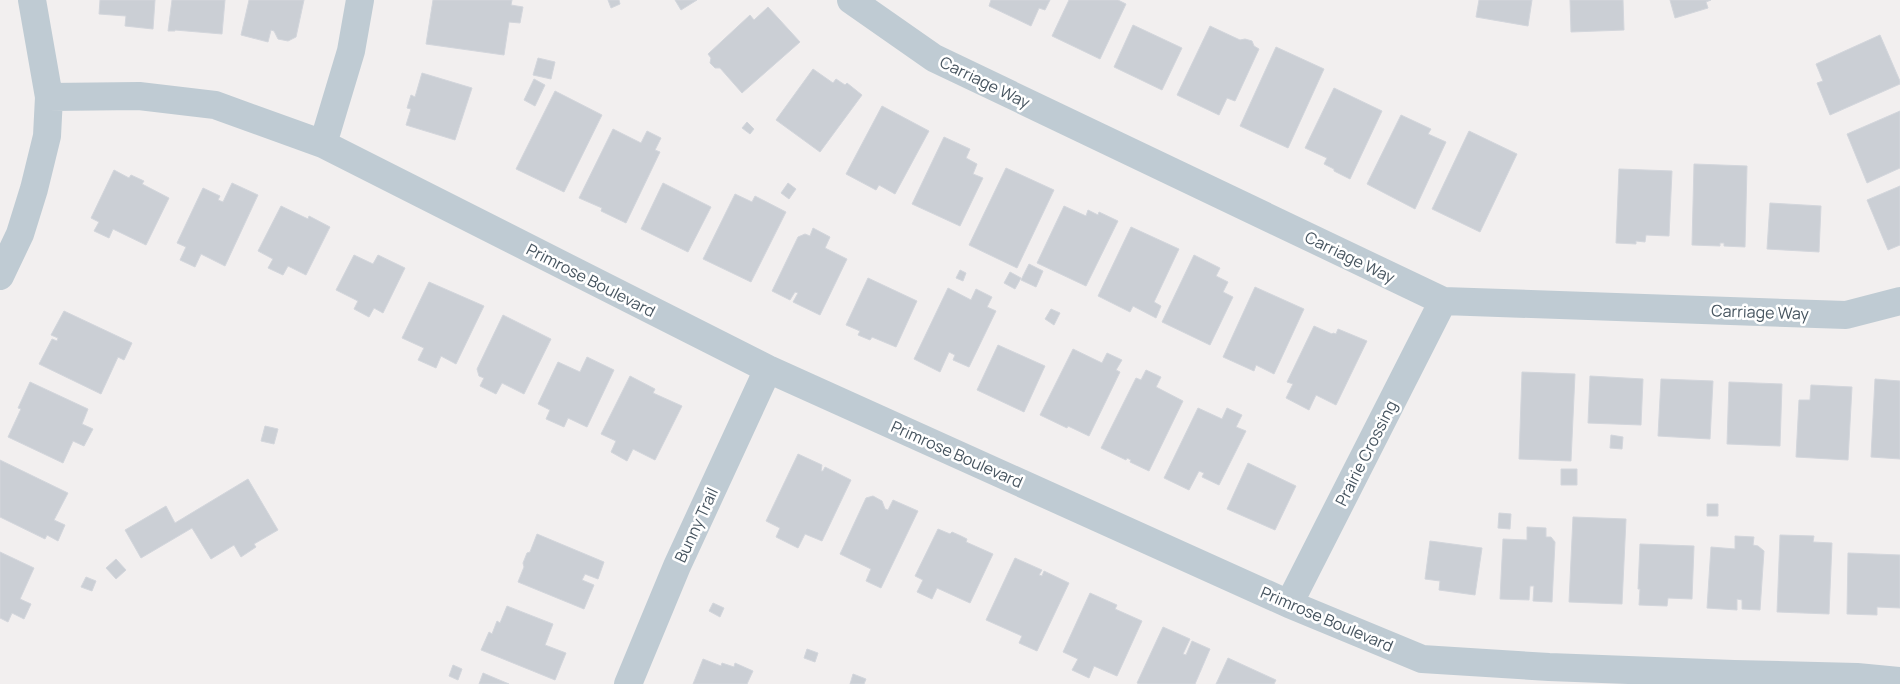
<svg xmlns="http://www.w3.org/2000/svg" width="1900" height="684" viewBox="0 0 1900 684" font-family="Manrope,sans-serif">
<rect width="100%" height="100%" fill="#f2efef"/>
<path fill="#cbcfd5" stroke="#d3d6dc" d="M100,0H155L153,29L125,26L126,16L99,14Z
M172,0H225L222,34L175,30V31H168Z
M249,0H304L296,37L288,41L278,39L274,31L271,30L268,42L241,35Z
M433,0H512L511,5L523,7L520,23L509,22L504,55L426,44Z
M608,0H619L620,4L611,8Z
M675,0H697L681,10Z
M991,0H1050L1045,10L1039,8L1031,26L989,6Z
M1069,0H1118L1126,4L1100,59L1052,36Z
M1479,0H1532L1528,26L1476,17Z
M1570,0H1623L1624,30L1571,32Z
M1670,0H1711L1706,2L1708,8L1675,18Z
M768,7L800,42L742,93L720,68H715L710,63L711,58L708,54L750,15L754,20Z
M1133,25L1182,48L1162,90L1114,67Z
M1210,26L1240,40L1245,39L1252,41L1254,46L1259,49L1235,101L1227,98L1219,115L1177,95Z
M1880,35L1900,81V84L1830,115L1817,83L1823,81L1816,64Z
M1276,47L1324,69L1288,148L1240,126Z
M538,58L555,62L551,79L533,75Z
M813,69L833,83L836,79L845,85L847,83L862,95L820,152L776,120Z
M422,73L472,88L455,140L406,125L411,109L407,108L411,95L415,97Z
M534,79L545,85L535,106L524,100Z
M1334,88L1382,111L1350,179L1334,171V169L1324,164L1327,158L1305,148Z
M555,91L602,115L564,192L516,169Z
M882,106L929,131L895,194L879,185L876,190L846,174Z
M1900,111V168L1867,183L1847,134Z
M1401,115L1431,129L1428,134L1446,142L1415,209L1367,184Z
M747,122L754,129L750,134L742,128Z
M613,129L641,143L647,131L661,138L655,150L660,152L626,223L601,211L602,208L579,198Z
M1469,131L1517,154L1480,232L1432,209Z
M944,137L970,149L966,158L977,164L973,174L983,178L960,226L912,204Z
M1694,164L1747,166L1745,247L1724,246V243H1720V246L1692,245Z
M1006,168L1054,190L1017,268L969,245Z
M1619,169L1672,171L1669,236L1646,235L1645,242L1636,241V244L1616,243Z
M114,170L129,178L131,175L144,181L142,184L169,198L146,245L113,229L109,238L94,231L99,222L91,218Z
M232,183L258,195L225,266L201,254L195,267L180,260L186,247L177,243L203,188L220,196L218,200L223,202Z
M663,183L711,207L688,252L641,229Z
M788,183L796,189L789,199L781,193Z
M1900,186V245L1888,250L1867,200Z
M735,194L752,202L755,196L786,212L751,282L703,259Z
M1770,203L1821,206L1819,252L1767,249Z
M281,206L308,219L309,216L330,227L306,275L288,266L283,275L268,268L273,259L258,251Z
M1064,206L1086,216L1088,210L1098,215L1099,212L1118,221L1086,286L1037,263Z
M1131,227L1179,249L1154,302L1161,306L1156,318L1133,306L1130,312L1098,296Z
M813,228L830,237L825,248L847,259L820,315L793,302L798,293L795,292L790,300L772,291L798,237L805,234L810,236Z
M354,255L373,264L378,255L405,268L383,313L374,308L369,317L354,309L358,301L336,290Z
M1194,255L1220,268L1216,276L1228,282L1223,292L1233,297L1210,345L1162,322Z
M1029,264L1043,271L1036,287L1021,280Z
M960,270L966,273L963,281L956,278Z
M1010,272L1021,278L1015,289L1004,283Z
M868,278L917,301L896,347L872,337L870,340L858,335L860,331L846,325Z
M429,282L484,306L456,364L441,356L436,368L418,360L424,348L402,338Z
M1255,287L1304,309L1274,374L1256,365L1254,371L1223,357Z
M948,288L971,300L976,289L992,297L987,307L996,311L969,367L953,360L955,355L949,352L940,372L914,359Z
M1051,309L1060,313L1054,325L1045,319Z
M64,311L132,343L124,360L118,357L101,394L39,364L52,339L57,341L58,338L51,335Z
M503,315L551,339L524,394L502,383L496,394L480,386L484,378L479,376L477,369Z
M1314,326L1332,334L1333,333L1336,334L1338,329L1367,341L1336,405L1316,395L1309,410L1286,398L1293,384L1287,382Z
M998,345L1045,366L1024,412L977,390Z
M1073,349L1102,363L1107,353L1122,360L1116,370L1120,372L1089,436L1068,426L1067,428L1040,415Z
M587,357L614,370L587,427L568,418L564,427L546,419L550,410L538,404L558,362L580,372Z
M1146,370L1161,377L1156,387L1183,401L1149,471L1130,462L1131,460L1127,458L1126,460L1101,448L1136,378L1141,380Z
M1522,372L1575,374L1571,461L1519,459Z
M630,376L655,389L653,393L682,406L655,460L633,449L627,461L611,452L616,441L601,434Z
M1590,376L1643,379L1641,425L1588,423Z
M1661,379L1713,381L1710,439L1658,436Z
M1875,379L1900,381V459L1871,457Z
M30,382L88,409L82,424L93,429L84,446L73,441L63,463L8,437L21,409L18,408Z
M1729,382L1782,384L1780,446L1727,444Z
M1811,385L1852,387L1848,460L1796,457L1799,400H1810Z
M1198,408L1222,419L1227,408L1242,415L1236,427L1246,431L1219,485L1202,477L1204,473L1199,471L1189,490L1164,478Z
M265,426L278,429L274,444L261,441Z
M1611,435L1623,437L1622,449L1610,448Z
M798,454L822,465L821,471H823L825,467L851,480L822,541L805,534L798,548L776,537L780,528L766,521Z
M0,460L68,493L54,520L65,525L58,541L47,535L45,539L0,517Z
M1248,463L1296,486L1275,530L1227,509Z
M1561,469H1577V485H1561Z
M248,479L278,530L254,544L256,547L241,557L234,545L211,559L192,528L141,558L125,530L166,506L175,523Z
M873,496L882,501L885,509L888,510L893,500L918,511L881,588L866,581L871,569L840,554L866,498Z
M1707,504H1718V516H1707Z
M1499,513L1511,514L1510,529L1498,528Z
M1573,517L1626,519L1622,604L1569,602Z
M1527,527L1546,528V537H1551L1555,542L1552,602L1533,601L1534,586H1530L1529,600L1500,599L1503,539L1527,540Z
M938,529L950,534L952,532L961,536L967,539L966,542L993,554L970,603L937,588L932,599L917,592L923,580L915,576Z
M537,534L604,562L598,579L585,574L582,580L594,585L584,609L518,582L524,567L523,563L527,553L530,552Z
M1780,535L1814,536L1813,542L1832,543L1829,614L1777,612Z
M1735,536L1754,537L1753,545L1758,546L1764,551L1760,610L1742,609V600L1737,599V610L1707,608L1711,547L1735,549Z
M1430,541L1482,548L1475,595L1439,590L1440,581L1425,579Z
M1640,544L1694,546L1692,599L1668,598L1667,606L1639,605L1640,589H1638Z
M0,552L34,568L20,599L31,604L24,619L12,613L8,622L0,618Z
M1848,553L1900,555V608L1877,607V615L1847,614Z
M1015,558L1042,570L1039,575L1042,576L1044,571L1069,583L1037,651L1019,643L1022,636L986,620Z
M116,559L126,570L116,579L106,568Z
M86,577L96,581L92,591L81,587Z
M1090,593L1117,605L1115,609L1142,621L1117,676L1094,666L1089,678L1072,670L1078,659L1063,652Z
M713,603L724,608L720,617L709,611Z
M507,606L553,624L545,645L566,653L555,680L481,650L489,632L492,634L497,621L500,623Z
M1163,627L1190,639L1183,654L1186,655L1192,641L1210,649L1195,684H1140L1137,683Z
M807,649L818,653L815,662L804,658Z
M1228,658L1276,680L1274,684H1216Z
M703,659L721,666L722,663L734,667L735,663L753,671L747,684H693Z
M453,665L462,669L458,680L449,676Z
M483,673L509,684H479Z
M853,674L866,679L864,684H850Z"/>
<g fill="none" stroke-linecap="round" stroke-linejoin="round">
<path stroke="#bfcbd3" stroke-width="28" d="M851,0L934,58L1443,301L1846,315L1900,301
M49,97L139,96L215,105L323,144L768,369L1289,604L1422,659L1549,667L1734,674L1857,677L1900,681
M323,144L351,51L360,0
M0,276L20,234L34,189L47,136L49,97L32,0
M1289,604L1443,301
M628,684L677,566L768,369"/>
</g>
<g text-anchor="middle" dominant-baseline="central" stroke-width="5" stroke-linejoin="round" paint-order="stroke">
<g font-size="16" fill="#46545f" stroke="#fff">
<text transform="translate(985 82) rotate(26)">Carriage Way</text>
<text transform="translate(1350 257) rotate(26)">Carriage Way</text>
<text transform="translate(591 280) rotate(27)">Primrose Boulevard</text>
<text transform="translate(1760 312) rotate(2)">Carriage Way</text>
<text transform="translate(1366 453) rotate(-63)">Prairie Crossing</text>
<text transform="translate(957 454) rotate(24)">Primrose Boulevard</text>
<text transform="translate(696 525) rotate(-65)">Bunny Trail</text>
<text transform="translate(1327 619) rotate(23)">Primrose Boulevard</text>
</g>
</g>
</svg>
